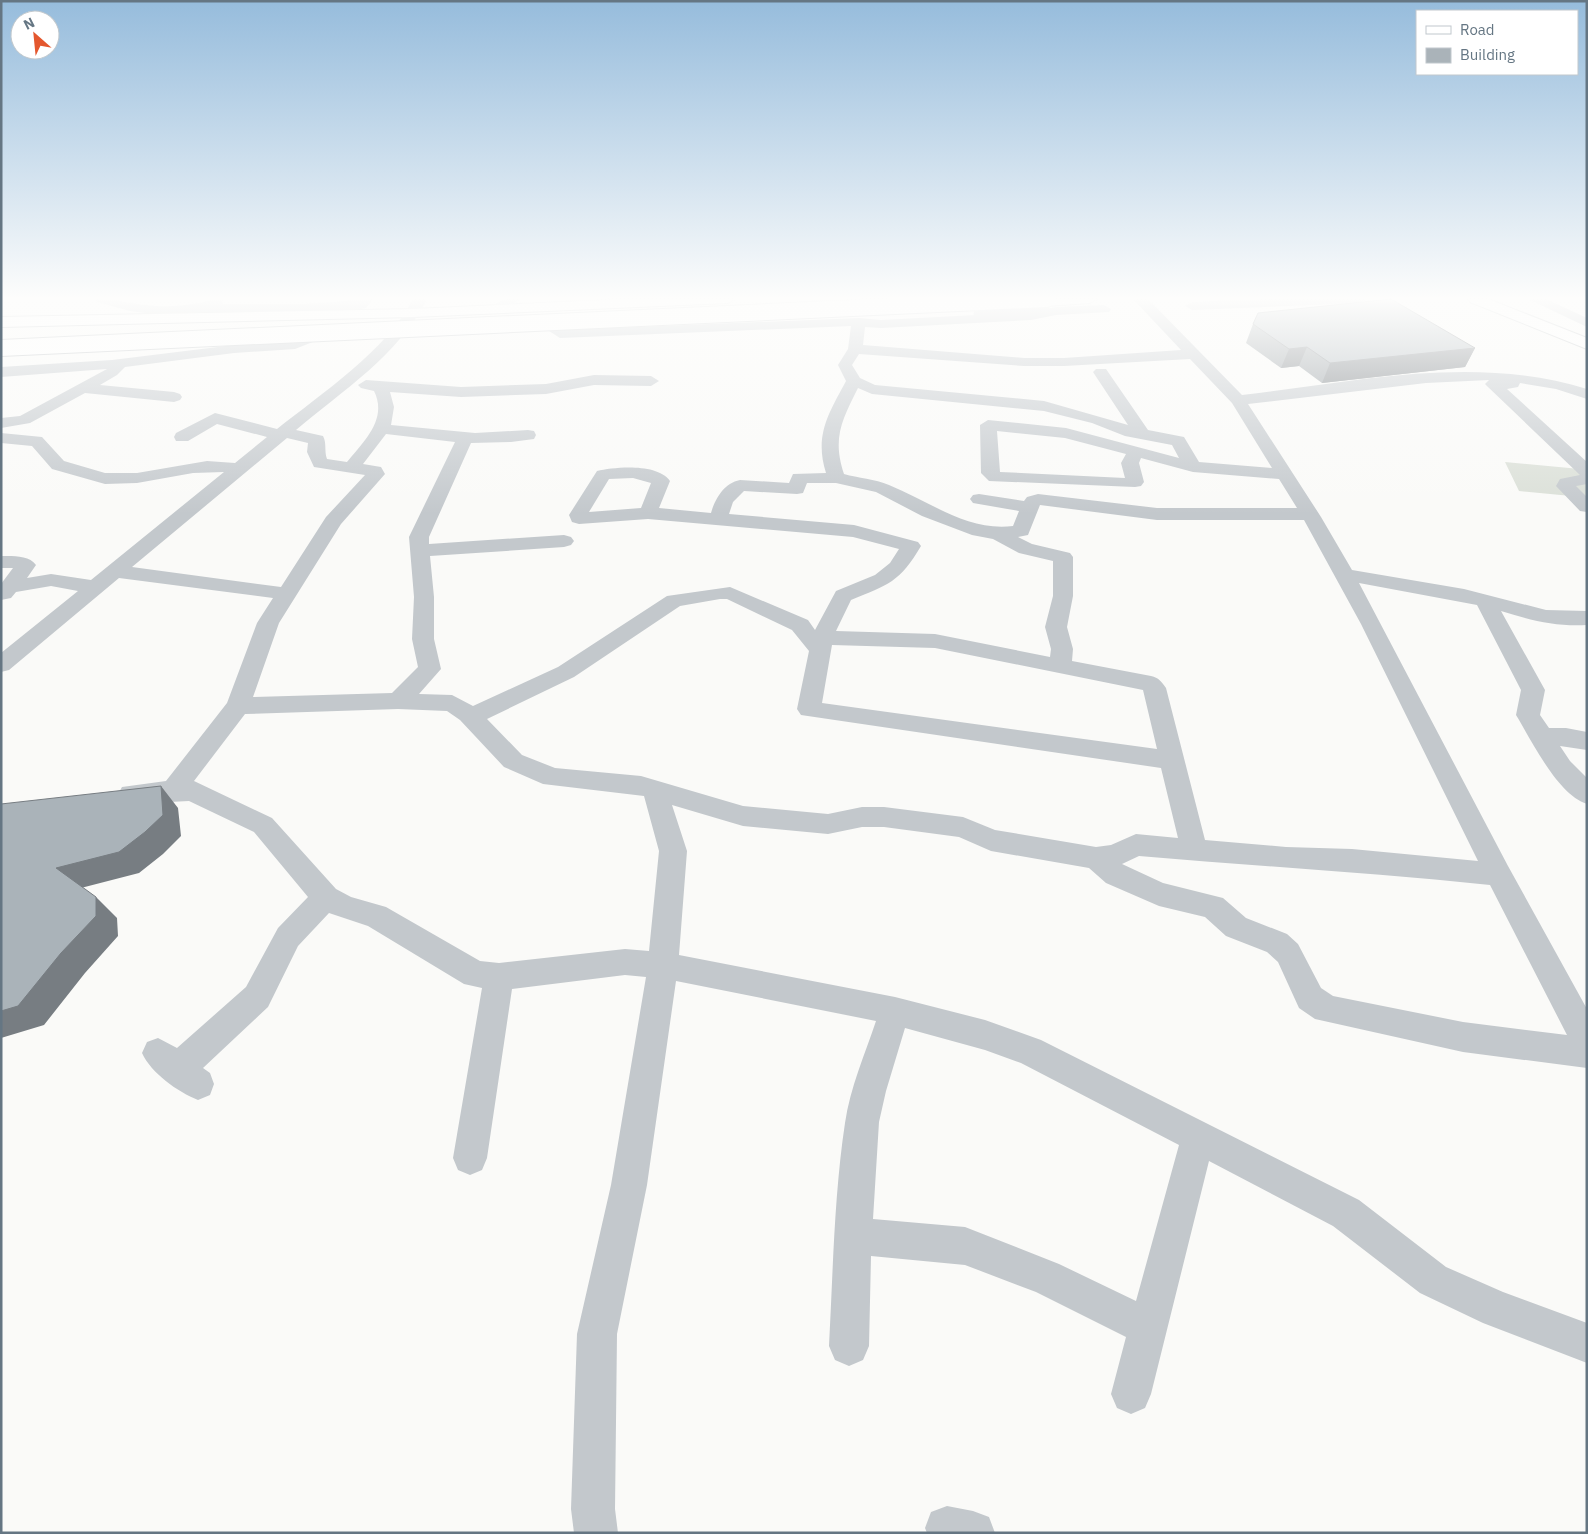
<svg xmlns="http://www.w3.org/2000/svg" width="1588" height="1534" viewBox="0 0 1588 1534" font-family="'IBM Plex Sans',sans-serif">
<rect width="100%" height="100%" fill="#fafaf8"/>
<path fill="#dadfd7" d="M1505,462L1580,469L1587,475V508L1571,496L1519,491Z"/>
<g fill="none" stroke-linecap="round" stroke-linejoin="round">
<defs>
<path id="major" d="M1468,299H1488L1587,338V349L1470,302Z"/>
<path id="highway" d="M626,299H735L728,303L413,317L1,327V317L413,309Z
M1024,299H1097L1090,303L1017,308L1010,304L1012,301Z"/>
</defs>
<use href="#major" stroke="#b5babe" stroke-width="2"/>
<use href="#highway" stroke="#b4b9bd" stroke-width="2"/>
<path fill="#c3c8cc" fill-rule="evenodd" d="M95,299C113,299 129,303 146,305C171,308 193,305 216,299L222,300L223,304H304L373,299L366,308L361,309L304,312H200L160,315L130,311L97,302Z
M413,299H427C399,355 342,391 296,430L323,436C327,443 324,451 327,459L347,462C364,441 388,419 374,391L361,388L358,385L366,380L461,387L546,384L594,375L651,376L659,381L651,386L594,385L546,394L461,397L390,392L394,407L391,425L475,433L528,430L534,431L536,435L534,439L511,442L471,443L429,537V544L564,535L571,537L574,541L571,545L564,547L430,556L434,597V639L441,669L419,694L452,695L473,706L558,667L667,596L730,587L808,620L815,630L836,591L875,575L890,563L899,549L853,537L648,519L579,524L572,522L569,515L597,471C615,467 657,463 670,481L659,508L711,513C715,499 724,483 740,480L789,483L793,474L826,473C814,435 829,413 846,381L838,365L848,349L851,326L560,338L538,324L536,321L538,318H548L563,330L859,318L881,320L1031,312L1056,307L1104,305L1111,309L1109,312L1056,315L1031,320L881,328L865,327L863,345L1024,358H1064L1181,350L1133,299H1148L1242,395C1356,382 1474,354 1587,389V399L1556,389L1520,383L1518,387L1507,389L1587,462V484L1576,486L1587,497V512L1580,511L1556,486L1560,479L1580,475L1488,387L1485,384L1489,380L1426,383L1248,404L1321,517L1352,570L1464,589L1546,610L1587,611V625C1557,627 1530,620 1501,611L1545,690L1540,715L1549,728H1566L1587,732V750L1560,746L1570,761L1587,778V804C1557,794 1532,741 1516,715L1521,690L1477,605L1359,583L1508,866L1587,1009V1068L1463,1052L1315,1019L1299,1008L1278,962L1267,952L1226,936L1205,917L1159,906L1106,883L1089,868L991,851L959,837L884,827H862L828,834L743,826L672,805L687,851L679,955L895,997L985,1020L1041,1040L1359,1200L1446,1267L1503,1292L1587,1323V1363L1483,1323L1420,1293L1333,1226L1209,1161L1151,1394L1145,1408L1131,1414L1117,1408L1111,1394L1126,1337L1036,1292L965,1265L871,1256L869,1346L863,1360L849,1366L835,1360L829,1346C833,1272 834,1196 845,1123C850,1088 865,1054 876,1021L676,981L647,1185L617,1334L615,1509L618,1533H574L571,1509L577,1334L611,1185L646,977L625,975L512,989L487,1158L482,1170L470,1175L458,1170L453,1158L482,988L464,984L368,926L329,913L298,946L268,1007L203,1068L210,1073L214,1084L210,1095L198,1100C178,1092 151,1073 142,1053L147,1042L158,1038L177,1048L246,987L278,928L308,897L254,832L189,801L131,804L122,801L118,794L122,787L166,781L227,703L257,623L273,598L119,578L9,670L1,672V653L78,591L51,586L16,592L11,598L1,600V584L13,568H1V556C13,556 29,555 36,565L27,578L51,574L91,580L224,472L193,473L137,483L105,484L52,469L32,446L1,443V433L42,437L64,461L105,473H137L207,461L235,463L267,437L217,424L188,441H176L174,437L176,433L215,413L277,429C321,394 387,350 413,299ZM859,354L1024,366H1064L1190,359L1232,403L1272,468L1199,462L1184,437L1148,430L1106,369H1096L1093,372L1128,425L1044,401L875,385L860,378L852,365ZM858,388L872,394L1044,411L1092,423L1125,436L1172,445L1179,458L1066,428L988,420L980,425L981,473L989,481L1135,487L1141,486L1144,482L1139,463L1141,458L1193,472L1279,479L1297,508H1157L1038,494L1027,497L1024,501L979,494L973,495L970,499L973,503L1019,511L1013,526C968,532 929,501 889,485C875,479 858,478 844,474C832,438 842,420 858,388ZM997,431L1065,438L1126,454L1121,463L1125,478L1000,472ZM386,434L455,442L409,537L414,597L412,639L418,667L392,693L253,697L279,623L341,524L385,474L381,467L363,464ZM287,438L308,443L307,452L314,467L365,475L326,517L281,587L132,567ZM633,478L651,483L641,508L589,512L609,479ZM807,483H836L876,492L922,516L972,535L993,539L1019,553L1053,561V596L1045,627L1051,649L1050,657L935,634L836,631L851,600C888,585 900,582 921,546L918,542L854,525L729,514L733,502L744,491L797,494L803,493ZM1040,505L1157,520H1304L1361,624L1478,861L1352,849L1286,847L1205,840L1166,688C1161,681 1159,678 1151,676L1072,661L1073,649L1067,627L1073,596V557L1070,553L1032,544L1018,537L1028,535ZM720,599H727L792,630L809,651L797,709L801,715L1161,768L1178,838L1136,834L1111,845L1096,847L995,830L963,817L884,807H862L828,814L743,806L641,776L555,768L522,755L487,719L574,677L680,606ZM832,645L935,648L1143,690L1157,749L822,703ZM398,709L447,711L460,720L504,767L543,784L644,796L659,851L649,951L625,949L499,963L480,961L386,907L351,897L336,889L272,818L194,781L245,714ZM1139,856C1256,866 1373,873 1490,885L1567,1035L1463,1022L1333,996L1321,988L1298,944L1287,934L1246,918L1223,898L1163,883L1122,864ZM905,1028L985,1050L1021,1063L1179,1145L1136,1301L1059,1264L965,1227L873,1219L879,1122L886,1091Z
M504,299H522L492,314L485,310Z
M1261,299H1367L1360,303L1192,310L1185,306L1192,302Z
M1528,299H1546L1587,318V327Z
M328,327L333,328L335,331L333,334L295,349L234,353L125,367L117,375L100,385L174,392L180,394L182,397L180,400L174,402L85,393L30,423L1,428V418L20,416L107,369L1,377V367L112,360L234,345L293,341Z
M947,1506L973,1511L989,1517L995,1533H927L925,1528L931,1512Z"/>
<use href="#major" fill="#fff" fill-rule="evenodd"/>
<use href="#highway" fill="#fff" fill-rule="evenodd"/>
<defs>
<path id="highway-bridge" d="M1,348L1046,299"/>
</defs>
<use href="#highway-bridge" stroke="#b4b9bd" stroke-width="18" stroke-linecap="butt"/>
<path stroke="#c3c8cc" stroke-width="15" d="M981,314L1014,312L1042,306L1045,299"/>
<use href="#highway-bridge" stroke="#fff" stroke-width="16"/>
</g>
<path fill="#929a9f" d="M1253,324L1475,348L1465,367L1322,383L1299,366L1281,368L1246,343Z"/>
<path fill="#777d82" d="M1307,347L1299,366L1281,368L1289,349Z
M1475,348L1465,367L1322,383L1330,363Z
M161,786L178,808L181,836L163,854L139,873L77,889L56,868Z
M96,897L117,918L118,936L85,973L44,1025L1,1038V1011Z"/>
<path fill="#aab3b9" stroke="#777d82" d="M1391,299L1475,348L1330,363L1307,347L1289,349L1253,324L1258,313Z
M161,786L163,815L145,832L119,852L56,868L96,897V916L61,953L18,1006L1,1011V804Z"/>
<linearGradient id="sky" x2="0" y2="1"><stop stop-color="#96bcdc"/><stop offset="0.58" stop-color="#fdfdfc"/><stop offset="1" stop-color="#fdfdfc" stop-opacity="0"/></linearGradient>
<rect width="1588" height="514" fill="url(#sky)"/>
<rect width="1588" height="1534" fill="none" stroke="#657683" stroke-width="5"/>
<rect x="1416" y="10" width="162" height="65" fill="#ffffff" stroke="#c1c8cd"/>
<rect x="1426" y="26" width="25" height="8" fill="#ffffff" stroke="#c1c8cd"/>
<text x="1460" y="35" font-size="15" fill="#657683">Road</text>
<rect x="1426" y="48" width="25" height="15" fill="#aab3b9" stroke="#c1c8cd"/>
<text x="1460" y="60" font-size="15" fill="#657683">Building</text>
<g transform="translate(35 35) rotate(333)"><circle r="24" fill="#ffffff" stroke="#c1c8cd"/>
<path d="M0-4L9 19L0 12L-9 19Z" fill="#e4572e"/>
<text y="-8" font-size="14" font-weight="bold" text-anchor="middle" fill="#657683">N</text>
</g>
</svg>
